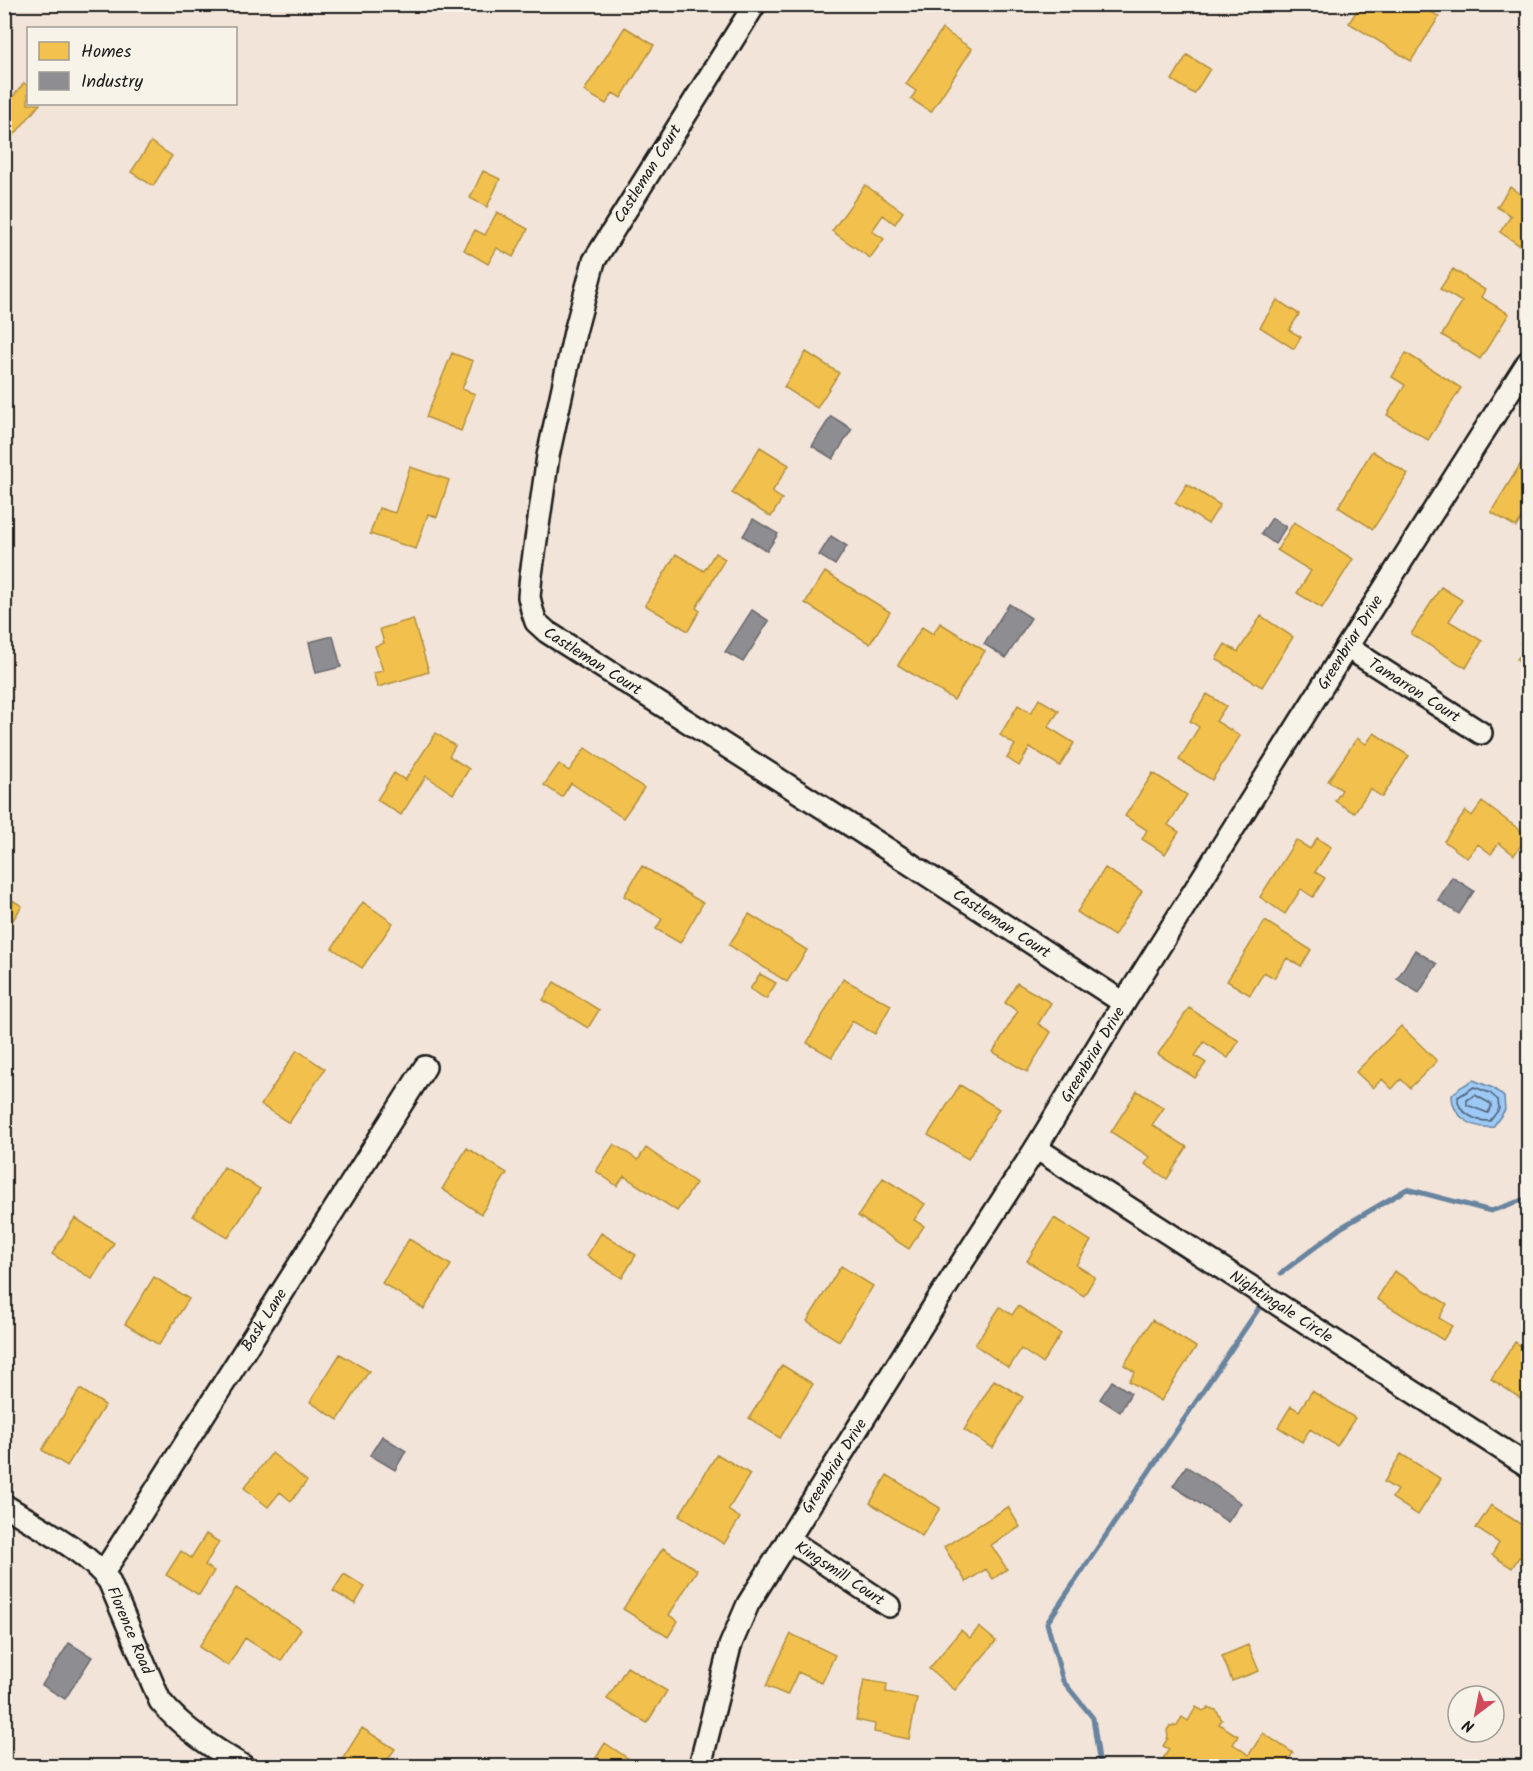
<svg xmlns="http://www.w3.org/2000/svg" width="1533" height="1771" viewBox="0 0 1533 1771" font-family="Kalam,sans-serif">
<rect width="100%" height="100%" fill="#f2e4d9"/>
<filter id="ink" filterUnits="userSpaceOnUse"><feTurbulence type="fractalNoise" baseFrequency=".0167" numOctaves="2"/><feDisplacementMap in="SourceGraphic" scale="12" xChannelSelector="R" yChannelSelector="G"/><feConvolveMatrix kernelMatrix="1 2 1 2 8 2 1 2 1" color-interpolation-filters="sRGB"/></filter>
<g filter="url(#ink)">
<path fill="#9cc9f6" stroke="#69849f" stroke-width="1.5" d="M1473,1080L1493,1088L1504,1097L1505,1110L1493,1127C1473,1129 1452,1117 1452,1095L1461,1087Z"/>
<path fill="#f2c14e" stroke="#b2903f" stroke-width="1.5" d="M1361,4H1420L1439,17L1411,61L1349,23Z
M625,27L654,45L621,98L613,93L606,104L584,91Z
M942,29L972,49L931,112L911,99L916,91L906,84Z
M1187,55L1210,69L1194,94L1172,80Z
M24,83L28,86V104H40L10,140L4,136V94L11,99Z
M151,142L172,156L153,186L131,172Z
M483,171L500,179L487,207L470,198Z
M865,185L903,212L895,224L883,215L872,231L884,239L870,258L832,231Z
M1510,187L1528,200V251L1500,232L1511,216L1497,207Z
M497,212L528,229L513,257L497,248L488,264L464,250L475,230L485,235Z
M1453,269L1485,290L1481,297L1509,314L1480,359L1442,335L1462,302L1440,289Z
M1277,300L1299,314L1289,330L1301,337L1294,349L1260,327Z
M806,352L839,373L817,408L784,387Z
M452,353L473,361L462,389L475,394L461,431L426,417Z
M1406,353L1461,388L1428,440L1387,415L1405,385L1392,377Z
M760,447L789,465L772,492L782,499L771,517L732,493Z
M1372,451L1408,474L1373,529L1338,507Z
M1528,452V512L1526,511L1516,527L1491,512Z
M410,467L449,480L437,517L428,514L416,549L370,534L379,508L395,513Z
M1187,484L1220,505L1208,524L1175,503Z
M1294,522L1353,559L1322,608L1297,593L1311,571L1277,550Z
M715,553L725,559L696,608L700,611L688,631L645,605L676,554L704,571Z
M825,572L890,612L870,644L805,603Z
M1441,587L1462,600L1449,621L1482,641L1466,668L1411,634Z
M1261,616L1293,637L1262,687L1216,659L1225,644L1238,652Z
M413,619L429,672L378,687L373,673L383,671L375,646L384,643L380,629Z
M940,623L985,651L954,700L898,665L922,627L933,634Z
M1528,635V671L1517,659L1527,649L1520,643Z
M1207,694L1226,706L1216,721L1240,736L1212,780L1179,760L1199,727L1190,721Z
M1039,699L1059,711L1048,727L1074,743L1060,766L1030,747L1019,766L1007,758L1015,745L1000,735L1018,705L1031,713Z
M436,733L455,746L449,756L469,769L453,794L426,776L401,815L377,800L394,773L405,780Z
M1374,733L1409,756L1382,797L1370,789L1354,813L1335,801L1342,790L1328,781L1357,738L1366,744Z
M585,748L644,788L623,818L571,783L562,797L544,785L559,764L569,771Z
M1153,773L1187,795L1168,825L1179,832L1165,854L1142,839L1147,830L1125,816Z
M1482,802L1528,836L1514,855L1499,843L1491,854L1478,844L1467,858L1444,841L1466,811L1472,816Z
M1317,838L1331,847L1315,872L1325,878L1313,897L1301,889L1285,914L1260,897L1296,840L1310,849Z
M642,866L703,903L680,943L656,929L662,919L624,896Z
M1105,868L1142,891L1114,936L1077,912Z
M4,895L22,906L4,934Z
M363,902L393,923L362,968L332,948Z
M749,914L807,950L787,982L729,945Z
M1265,921L1311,950L1301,966L1287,958L1274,978L1264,972L1250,995L1227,981Z
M760,974L776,983L766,999L750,989Z
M843,979L891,1005L875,1034L852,1021L832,1057L807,1043Z
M554,982L599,1010L588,1028L543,1000Z
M1017,983L1051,1003L1038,1024L1051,1032L1027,1072L993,1052L1018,1011L1005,1003Z
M1189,1008L1239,1041L1228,1058L1204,1042L1195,1056L1206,1063L1195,1078L1158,1054Z
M1401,1026L1437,1061L1410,1088L1401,1079L1392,1089L1382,1079L1373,1088L1356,1072Z
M297,1050L325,1069L289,1123L261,1105Z
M960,1085L999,1109L968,1159L928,1135Z
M1137,1091L1164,1108L1152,1125L1187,1147L1167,1179L1145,1164L1150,1157L1111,1132Z
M614,1144L638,1160L646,1148L696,1183L677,1211L624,1176L617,1186L596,1171Z
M467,1148L507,1173L481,1214L442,1189Z
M224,1167L260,1189L228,1238L193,1216Z
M883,1178L925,1204L914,1220L924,1226L909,1249L858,1216Z
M75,1218L114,1243L92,1279L52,1254Z
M1054,1218L1091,1241L1076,1265L1095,1277L1084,1296L1027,1261Z
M601,1233L636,1255L622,1278L587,1256Z
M409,1239L451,1265L424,1309L382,1283Z
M841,1266L873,1286L839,1341L807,1321Z
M1394,1271L1447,1304L1439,1318L1452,1326L1443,1340L1377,1299Z
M154,1277L189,1299L159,1345L125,1324Z
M1018,1306L1061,1334L1042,1363L1021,1349L1009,1368L975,1345L1000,1307L1012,1315Z
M1152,1320L1196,1347L1161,1401L1129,1381L1135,1372L1124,1365Z
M1515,1342L1528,1350V1403L1491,1379Z
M340,1354L369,1371L338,1420L310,1402Z
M782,1365L813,1384L780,1438L749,1418Z
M994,1380L1023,1397L993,1448L964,1430Z
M80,1389L105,1405L67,1466L42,1450Z
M1312,1391L1355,1418L1337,1446L1310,1429L1302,1442L1278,1427L1291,1406L1299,1411Z
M272,1453L307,1481L291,1501L280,1492L268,1507L244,1488Z
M717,1454L750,1474L728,1510L740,1518L724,1544L679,1516Z
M1401,1454L1441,1479L1418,1515L1392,1498L1397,1490L1384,1482Z
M887,1475L940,1508L922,1536L870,1503Z
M1491,1505L1528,1529V1563L1519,1557L1512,1568L1492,1555L1499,1543L1476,1528Z
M1008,1507L1020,1527L991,1545L1007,1569L993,1579L986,1569L966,1582L944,1547Z
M206,1534L219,1542L205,1565L214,1571L199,1595L166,1575L181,1551L191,1558Z
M663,1548L697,1570L669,1615L678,1621L668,1637L623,1609Z
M344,1574L365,1587L355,1604L333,1591Z
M236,1588L301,1629L281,1661L245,1638L228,1666L199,1647Z
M979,1627L996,1641L955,1690L929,1669L961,1630L970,1638Z
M791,1634L835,1655L822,1683L798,1672L787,1695L766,1686Z
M1248,1645L1259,1671L1232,1681L1222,1656Z
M627,1667L667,1691L647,1723L607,1699Z
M864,1680L887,1684L886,1692L917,1698L909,1739L874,1732L875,1724L856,1720Z
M1196,1707L1203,1711L1208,1708L1216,1710L1222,1720L1219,1724L1238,1736L1233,1744L1249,1755L1263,1733L1293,1753L1284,1766H1168L1161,1762L1169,1749L1163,1746L1168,1738L1167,1730L1170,1726L1177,1725L1182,1717L1188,1721Z
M362,1728L395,1749L383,1766H338Z
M605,1743L635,1763L633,1766H591Z"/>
<path fill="#8d8d92" stroke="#6b6b6f" stroke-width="1.5" d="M831,416L852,429L833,459L812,446Z
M1272,518L1286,527L1275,544L1261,534Z
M753,519L778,534L767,551L743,536Z
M831,536L847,546L835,565L819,555Z
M1009,604L1031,618L1006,658L984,644Z
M752,610L769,621L743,662L725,652Z
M333,636L341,667L316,673L309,642Z
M1452,877L1474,891L1459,914L1438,900Z
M1415,950L1437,964L1419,993L1397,979Z
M1112,1381L1131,1393L1120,1412L1100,1399Z
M382,1436L406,1451L395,1470L370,1455Z
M1186,1466L1241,1503L1228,1522L1173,1486Z
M69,1643L92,1657L65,1699L42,1685Z"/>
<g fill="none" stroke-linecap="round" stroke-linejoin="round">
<path stroke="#4f6173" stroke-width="1.5" d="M1474,1087L1490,1093L1498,1100L1499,1109L1490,1121C1477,1122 1456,1112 1458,1097Z
M1475,1095L1491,1104V1107L1488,1113L1467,1105V1100Z"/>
<path stroke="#69849f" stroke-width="5" d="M1281,1273L1342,1227L1407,1189L1491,1211L1528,1198
M1100,1766L1093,1718L1063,1681L1047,1623L1259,1308"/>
<defs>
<g id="minor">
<path id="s1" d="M755,4L594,261L575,332L548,456L531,575L529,597L532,610L536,622L547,632L858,830L1124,1003"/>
<path id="s2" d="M1347,647L1481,733"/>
<path id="s3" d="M1036,1148L1528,1466"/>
<path id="s4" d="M4,1505C37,1526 87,1551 109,1581L160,1701C183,1729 213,1748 243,1766"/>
<path id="s5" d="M788,1539L889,1606"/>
<path id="s6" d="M103,1573L425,1067"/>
<path id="s7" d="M700,1766L730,1646L748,1604L939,1298L1036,1148L1124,1003L1347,647L1528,362"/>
</g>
</defs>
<use href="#minor" stroke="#1c1c1c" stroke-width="26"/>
<use href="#minor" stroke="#f7f3e8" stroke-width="21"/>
</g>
</g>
<g text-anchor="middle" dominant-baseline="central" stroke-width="6" stroke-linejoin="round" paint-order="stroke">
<g font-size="16" fill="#1c1c1c" stroke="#f7f3e8">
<text transform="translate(648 174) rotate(-58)">Castleman Court</text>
<text stroke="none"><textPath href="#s7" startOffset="1304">Greenbriar Drive</textPath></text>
<text stroke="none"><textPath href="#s1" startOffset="741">Castleman Court</textPath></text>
<text stroke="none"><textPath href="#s2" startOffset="80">Tamarron Court</textPath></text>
<text stroke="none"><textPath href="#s1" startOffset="1227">Castleman Court</textPath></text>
<text stroke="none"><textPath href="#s7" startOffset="818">Greenbriar Drive</textPath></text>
<text stroke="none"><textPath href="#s3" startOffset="292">Nightingale Circle</textPath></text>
<text stroke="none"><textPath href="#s6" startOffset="300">Bask Lane</textPath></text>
<text stroke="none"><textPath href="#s7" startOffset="332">Greenbriar Drive</textPath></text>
<text stroke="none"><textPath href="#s5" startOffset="62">Kingsmill Court</textPath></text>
<text stroke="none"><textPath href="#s4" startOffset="184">Florence Road</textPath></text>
</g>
</g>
<rect width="1533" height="1771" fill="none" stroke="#f7f3e8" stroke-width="24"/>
<rect x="12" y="12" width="1509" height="1747" fill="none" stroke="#1c1c1c" stroke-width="2" filter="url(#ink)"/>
<rect x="27" y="27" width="210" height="78" fill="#f7f3e8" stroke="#9f9d96" stroke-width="1.5"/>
<rect x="39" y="42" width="30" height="18" fill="#f2c14e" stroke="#9f9d96" stroke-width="1.5"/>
<text x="81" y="57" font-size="18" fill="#1c1c1c">Homes</text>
<rect x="39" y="72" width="30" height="18" fill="#8d8d92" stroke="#9f9d96" stroke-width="1.5"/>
<text x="81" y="87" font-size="18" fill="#1c1c1c">Industry</text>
<g transform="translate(1476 1714) rotate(212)"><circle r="28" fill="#f7f3e8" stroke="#9f9d96" stroke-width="1.5"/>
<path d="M0-4.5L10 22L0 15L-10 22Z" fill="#d1495b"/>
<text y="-9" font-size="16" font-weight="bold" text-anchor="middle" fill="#1c1c1c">N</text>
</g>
</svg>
